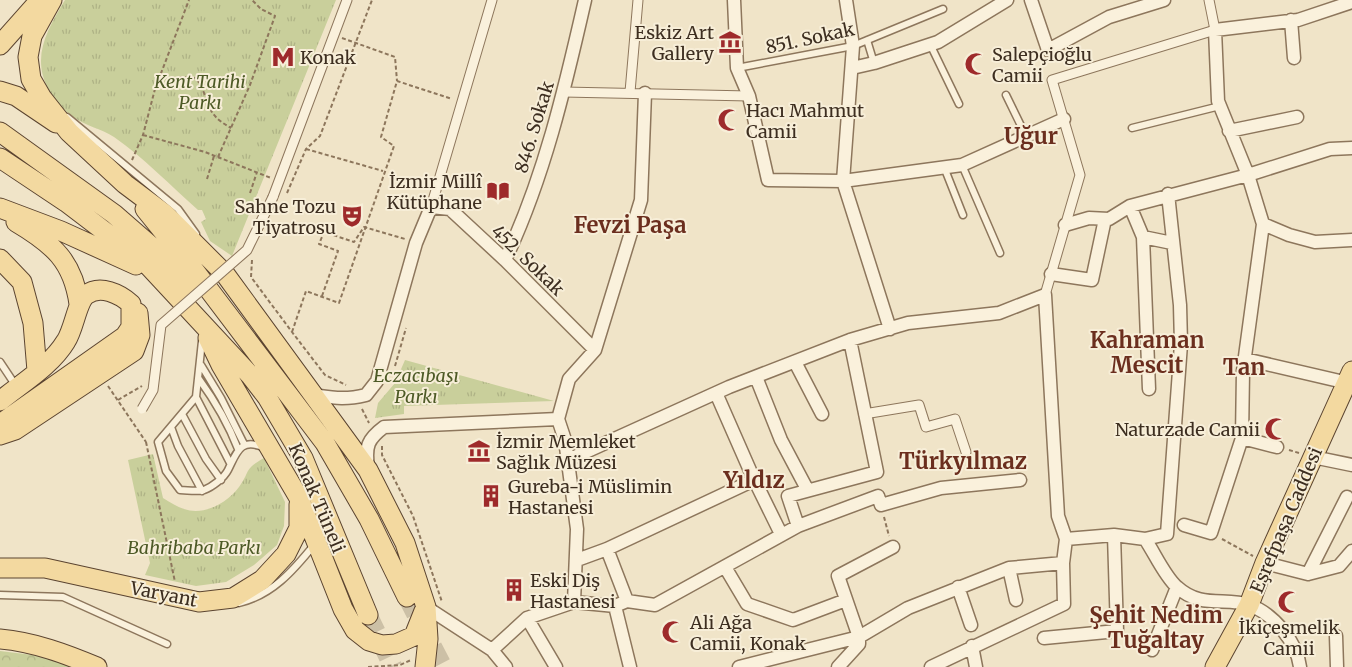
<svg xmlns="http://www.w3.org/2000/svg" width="1352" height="667" viewBox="0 0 1352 667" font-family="Merriweather,serif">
<defs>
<pattern id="grass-tufts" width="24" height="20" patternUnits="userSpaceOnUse" patternTransform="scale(1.25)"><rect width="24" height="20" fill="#c9cf9b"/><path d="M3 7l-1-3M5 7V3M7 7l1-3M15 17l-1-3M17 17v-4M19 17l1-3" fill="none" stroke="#aeb285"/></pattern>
<pattern id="forest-crowns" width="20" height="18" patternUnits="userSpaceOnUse" patternTransform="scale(1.25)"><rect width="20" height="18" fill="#c9cf9b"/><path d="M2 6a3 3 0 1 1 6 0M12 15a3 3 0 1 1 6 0" fill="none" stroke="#aeb285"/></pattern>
</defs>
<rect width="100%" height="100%" fill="#f0e4c8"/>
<path fill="url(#grass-tufts)" d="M65,0H336L232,256L210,241L201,222L206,219L202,210H198C172,187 143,157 114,137C102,129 86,126 73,117C64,111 56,101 50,92C30,58 47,30 65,0Z
M405,360L554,401L404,406V414L375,418L378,403L395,383Z
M153,454L163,498C170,502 177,507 184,509C204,516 227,503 239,487C251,470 243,470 264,458L285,502L284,526L277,545L254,565L226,582L196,586L145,575L150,563L128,460Z"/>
<path fill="url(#forest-crowns)" d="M0,651L57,658L74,667H0Z"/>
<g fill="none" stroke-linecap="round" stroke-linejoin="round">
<path stroke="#ccc0a6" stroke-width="19" stroke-dasharray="19 9" stroke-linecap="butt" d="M407,597L443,667
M368,615L393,667"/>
<defs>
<path id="service" d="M867,40L874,63
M930,44L959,104
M737,68L853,46L943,9
M1006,95L1026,136
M67,117L178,209L196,234
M1132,128L1220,106
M962,165L1000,253
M944,167L963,215
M202,341L196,397L158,442L166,471L180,490C187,490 197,492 204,490C212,487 224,478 228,470C237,452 240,437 265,448
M0,362L16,386
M201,365L221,398L244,444
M199,379C215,401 228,423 238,449
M196,397L230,463
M182,414L206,459L221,480
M171,427L178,446L202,491
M0,595L63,597L167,644
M239,603C272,595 293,571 314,545"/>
<path id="pedestrian" d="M564,92L749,96
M630,92L638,0
M273,197L347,0
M431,207L492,0
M1045,295L1080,175L1052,80L1215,30L1209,0
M864,414L919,405L926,427L955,419L966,452"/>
<path id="minor" d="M734,0L737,68L749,96L768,180L843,181L962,165L1064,119
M846,0L853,46L843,181L890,329
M1031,0L1048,50L1109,17L1164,0
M1352,2L1298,20L1215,30L1218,101L1248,175L1263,224L1289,235L1315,242L1352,240
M1291,20L1294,58
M852,68L874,63L938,42L1007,0
M1229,131L1297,117
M1130,206L1143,237L1149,389
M1065,225L1089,218L1109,219L1130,206L1248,175L1330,149L1352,148
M1143,237L1172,243
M505,260C544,178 565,88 585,0
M1051,274L1092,280L1105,219
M1245,359L1352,384
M795,362L822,414
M756,377L781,440L807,489
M716,393L752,475L781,534
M313,395C335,398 345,400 366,395L377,381L416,243L431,207L450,209L505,260L595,350
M1242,438L1277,447
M1313,457L1352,465
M568,460L729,387L850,340L908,323L999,313L1045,295L1058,516L1066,539
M368,467C365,446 368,439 384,427L558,419
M1184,525L1211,533L1242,438L1243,371L1263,224
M798,526L788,496L877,472L850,340
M1145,539C1154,552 1165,577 1177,587C1201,609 1225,597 1249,605C1273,613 1297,642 1300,667
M607,549L627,601
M577,560L607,549L752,481V475
M1265,563L1308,574L1339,566L1352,551
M725,567L747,604L793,620L846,600
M1009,568L1016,600
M1308,574L1347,497
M958,587L971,625
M574,602L615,606L627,601L655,605L798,526L878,496L881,505L941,488L1020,480
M615,606L630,667
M426,607L492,650
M527,618L556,667
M1336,636L1337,667
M1044,638L1117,631L1114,535
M972,646L976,667
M1152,650L1177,587
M506,667L492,650L527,618L574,602L577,529L565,440L558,419L569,379L595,350L641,200L645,93
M739,667L859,637L908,608L1009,568L1063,563L1066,539L1114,535L1145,539L1167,534L1181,344L1180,305L1168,194
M838,667L859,644V637L838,576L893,547
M931,667L1064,604L1063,563"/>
<path id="primary" d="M52,0L32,36L28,57L31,79L42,98L69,132L125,184L165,214L225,274L368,470L405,543L426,607L428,639L425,667
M0,45L40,0
M0,91L16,96L56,123
M0,132L114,214L175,267L194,287
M0,158L66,202L145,262L250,375L267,397L303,458L368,615
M0,208L61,231L136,265
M145,209L188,262L325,443L369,519L407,597
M16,222C53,244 73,261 79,304
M0,259L22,282L33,323L37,371
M208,338L221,365L299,498L343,609L355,630L369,641L382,645L396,644L414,636L424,611
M0,401C22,383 51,366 66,341C74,329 77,302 86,295C100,284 120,294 131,304V327L125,336L0,424
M0,435L15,430L134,351L140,335L138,313
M0,568H45L199,602L233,598L262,580L286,554L299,528V504
M0,639C34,642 66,654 97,667
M1215,667L1249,605L1265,563L1352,371"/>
</defs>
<use href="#service" stroke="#8d765c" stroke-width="9"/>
<use href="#pedestrian" stroke="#8d765c" stroke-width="11"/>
<use href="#minor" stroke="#8d765c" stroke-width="15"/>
<use href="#primary" stroke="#5b4430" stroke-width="21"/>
<path stroke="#8d765c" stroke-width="2" stroke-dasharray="4 2.5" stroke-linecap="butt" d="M342,38L395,57L397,81
M155,89L181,77L196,78C212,101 202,112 231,128
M143,135L205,152L271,178
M306,149L383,171
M218,157L250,85L275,16L261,9L252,0
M132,160L143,135L155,89L189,0
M207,179L214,156
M250,193L257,172
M287,193L306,149L320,136L372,0
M252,260L251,277L292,332L325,375L346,385
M322,296L338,251L319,244L324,232L354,242L364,227L405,239
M292,332L306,291L339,303L394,146L381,137L397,81L452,99
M395,366L406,328
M108,386L146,442
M118,400L142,386
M362,409L369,423
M146,442L175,582
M382,446V455L413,516L442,602
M1289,450L1299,453
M884,517L889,536
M1222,539L1253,556
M368,667L400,665L411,660"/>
<use href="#service" stroke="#faf1dc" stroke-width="6"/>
<use href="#pedestrian" stroke="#faf1dc" stroke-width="9"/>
<use href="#minor" stroke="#faf1dc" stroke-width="12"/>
<use href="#primary" stroke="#f3d9a0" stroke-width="19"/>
<defs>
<path id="pedestrian-bridge" d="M142,409L153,390L161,325L247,250L273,197"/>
</defs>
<use href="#pedestrian-bridge" stroke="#8d765c" stroke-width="11" stroke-linecap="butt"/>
<use href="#pedestrian-bridge" stroke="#faf1dc" stroke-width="9"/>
</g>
<defs>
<symbol id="museum-bare" viewBox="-9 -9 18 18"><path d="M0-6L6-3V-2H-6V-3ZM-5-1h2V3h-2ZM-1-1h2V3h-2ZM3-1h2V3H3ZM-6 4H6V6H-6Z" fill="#9e2a2b" stroke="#f7eed8" stroke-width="2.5" paint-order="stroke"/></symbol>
<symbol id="metro-bare" viewBox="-9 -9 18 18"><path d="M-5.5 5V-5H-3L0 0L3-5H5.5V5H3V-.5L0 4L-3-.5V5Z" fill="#9e2a2b" stroke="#f7eed8" stroke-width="2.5" paint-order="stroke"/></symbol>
<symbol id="mosque-bare" viewBox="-9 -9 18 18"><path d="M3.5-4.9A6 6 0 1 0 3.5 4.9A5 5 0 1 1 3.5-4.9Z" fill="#9e2a2b" stroke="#f7eed8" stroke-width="2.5" paint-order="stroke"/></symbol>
<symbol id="library-bare" viewBox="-9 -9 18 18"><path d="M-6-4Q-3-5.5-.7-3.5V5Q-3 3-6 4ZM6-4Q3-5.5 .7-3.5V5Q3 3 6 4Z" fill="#9e2a2b" stroke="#f7eed8" stroke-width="2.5" paint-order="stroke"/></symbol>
<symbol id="theatre-bare" viewBox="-9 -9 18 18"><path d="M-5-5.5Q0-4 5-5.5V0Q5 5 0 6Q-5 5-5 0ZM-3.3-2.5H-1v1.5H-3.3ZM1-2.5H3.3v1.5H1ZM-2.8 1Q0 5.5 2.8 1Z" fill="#9e2a2b" stroke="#f7eed8" stroke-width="2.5" paint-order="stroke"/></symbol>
<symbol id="building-bare" viewBox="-9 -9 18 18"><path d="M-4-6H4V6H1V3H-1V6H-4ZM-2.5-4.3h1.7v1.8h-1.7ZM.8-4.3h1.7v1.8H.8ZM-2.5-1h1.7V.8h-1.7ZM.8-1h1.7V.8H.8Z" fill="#9e2a2b" stroke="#f7eed8" stroke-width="2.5" paint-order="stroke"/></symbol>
</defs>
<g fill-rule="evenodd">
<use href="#museum-bare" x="714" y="26" width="32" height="32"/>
<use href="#metro-bare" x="267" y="41" width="32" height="32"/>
<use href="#mosque-bare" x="960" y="48" width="32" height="32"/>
<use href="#mosque-bare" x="713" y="104" width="32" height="32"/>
<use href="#library-bare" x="482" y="175" width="32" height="32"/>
<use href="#theatre-bare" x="336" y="200" width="32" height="32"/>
<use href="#mosque-bare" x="1260" y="413" width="32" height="32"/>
<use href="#museum-bare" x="463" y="435" width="32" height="32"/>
<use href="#building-bare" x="475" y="480" width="32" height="32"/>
<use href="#building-bare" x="498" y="574" width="32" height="32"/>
<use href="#mosque-bare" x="1273" y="586" width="32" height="32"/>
<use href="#mosque-bare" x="657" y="616" width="32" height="32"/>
</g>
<g text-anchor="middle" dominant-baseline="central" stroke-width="4" stroke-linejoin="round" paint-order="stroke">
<g font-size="18" fill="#3d2e20" stroke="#f7eed8" text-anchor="start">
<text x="714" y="32" text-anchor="end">Eskiz Art<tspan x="714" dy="21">Gallery</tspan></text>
<text x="992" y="54">Salepçioğlu<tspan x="992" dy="21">Camii</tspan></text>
<text x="300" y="57">Konak</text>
<text x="746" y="110">Hacı Mahmut<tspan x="746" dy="21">Camii</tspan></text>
<text x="482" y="181" text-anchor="end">İzmir Millî<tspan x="482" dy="21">Kütüphane</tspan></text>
<text x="336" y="206" text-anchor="end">Sahne Tozu<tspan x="336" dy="21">Tiyatrosu</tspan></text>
<text x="1260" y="429" text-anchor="end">Naturzade Camii</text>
<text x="496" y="441">İzmir Memleket<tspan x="496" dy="21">Sağlık Müzesi</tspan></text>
<text x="508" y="486">Gureba-i Müslimin<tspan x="508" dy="21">Hastanesi</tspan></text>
<text x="530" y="580">Eski Diş<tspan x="530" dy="21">Hastanesi</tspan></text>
<text x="690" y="622">Ali Ağa<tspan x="690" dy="21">Camii, Konak</tspan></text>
<text x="1289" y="627" text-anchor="middle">İkiçeşmelik<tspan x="1289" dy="21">Camii</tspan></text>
</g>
<g font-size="18" fill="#3d2e20" stroke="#f7eed8">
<text transform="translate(810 38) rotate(-12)">851. Sokak</text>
<text transform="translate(534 127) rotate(-73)">846. Sokak</text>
<text transform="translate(528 260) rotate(44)">452. Sokak</text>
<text transform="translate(317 498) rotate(67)">Konak Tüneli</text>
<text transform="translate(1286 520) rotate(-67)">Eşrefpaşa Caddesi</text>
<text transform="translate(164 594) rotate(11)">Varyant</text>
</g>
<g font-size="18" font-style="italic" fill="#4d5a26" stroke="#f7eed8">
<text x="200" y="81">Kent Tarihi<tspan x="200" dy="21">Parkı</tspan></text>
<text x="416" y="375">Eczacıbaşı<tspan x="416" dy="21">Parkı</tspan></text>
<text x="194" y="547">Bahribaba Parkı</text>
</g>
<g font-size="22" font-weight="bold" fill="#6b2e1e" stroke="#f7eed8">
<text x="1031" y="136">Uğur</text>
<text x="630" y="225">Fevzi Paşa</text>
<text x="1147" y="340">Kahraman<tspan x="1147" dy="25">Mescit</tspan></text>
<text x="1244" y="367">Tan</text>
<text x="963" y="461">Türkyılmaz</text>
<text x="754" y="480">Yıldız</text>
<text x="1156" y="615">Şehit Nedim<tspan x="1156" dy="25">Tuğaltay</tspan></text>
</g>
</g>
</svg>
